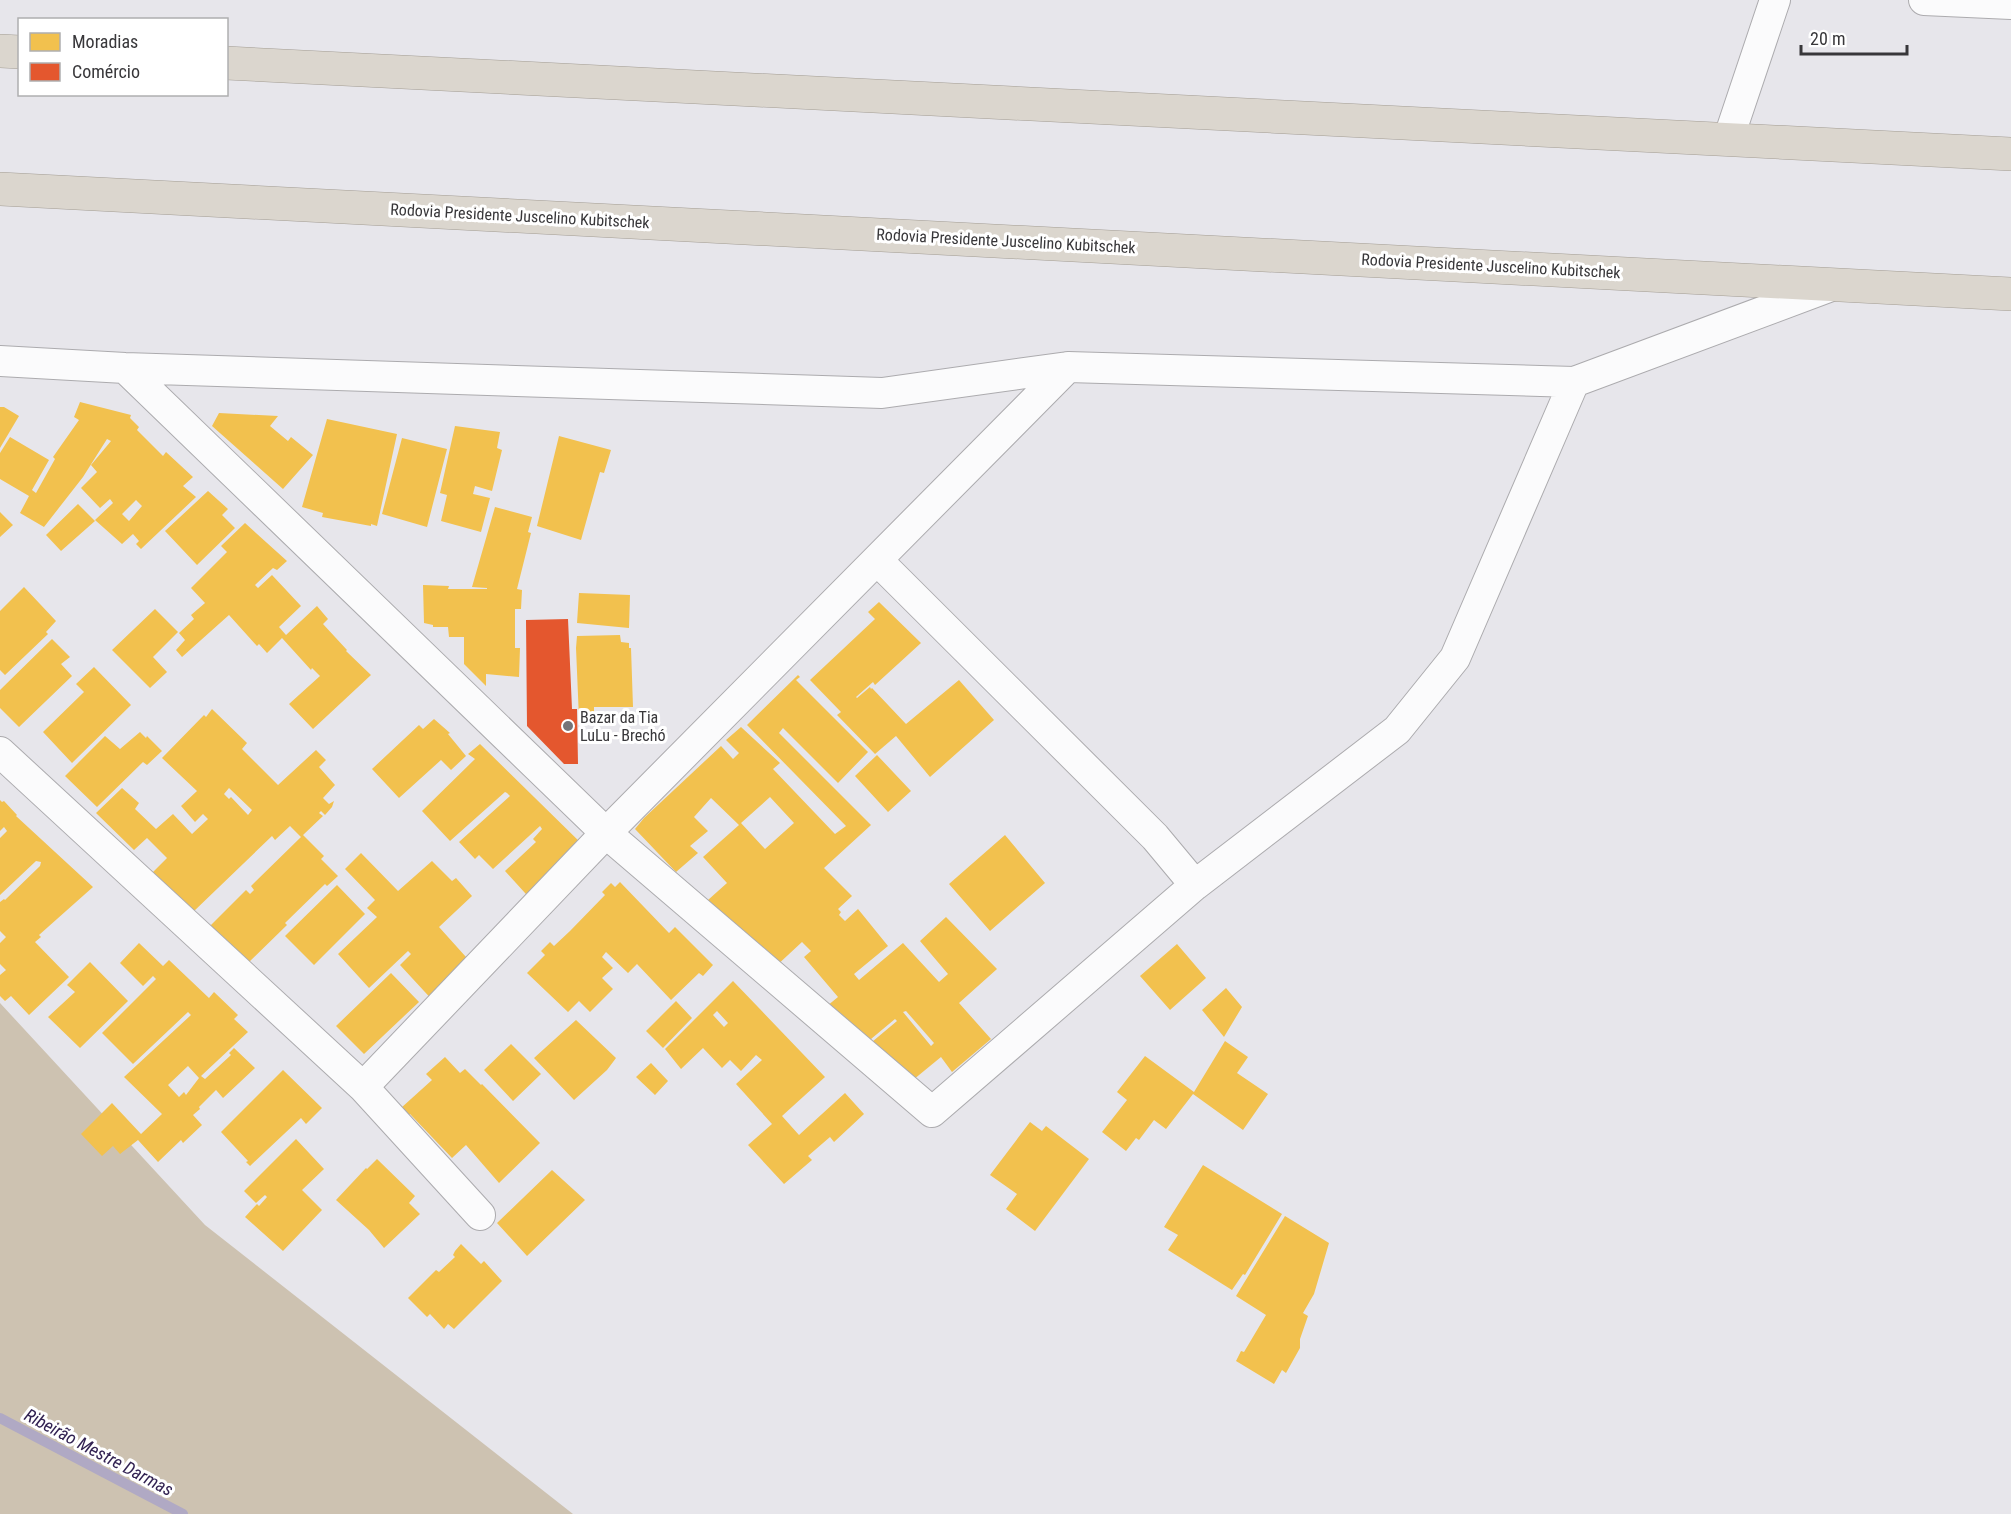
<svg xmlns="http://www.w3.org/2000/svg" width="2011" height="1514" viewBox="0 0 2011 1514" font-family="'Roboto Condensed',sans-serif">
<rect width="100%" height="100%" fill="#e7e6eb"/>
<path fill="#cdc2b1" d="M0,1003L205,1225L573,1514H0Z"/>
<path fill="#f2c14e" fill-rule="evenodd" d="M80,402L131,415L130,418L139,427L137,430L163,456L166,452L193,477L183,486L196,497L141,549L136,544L139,541L133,534L122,544L95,520L113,503L110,499L100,508L81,488L97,472L91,465L111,441L107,439L83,477L44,527L20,513L29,496L0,479V453L10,437L49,460L32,490L36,493L55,459L53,457L79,420L74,417ZM136,500L142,506L129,521L122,514Z
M0,407H4L19,416L0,448Z
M219,413L278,416L270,426L288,441L291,437L313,455L283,489L212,426Z
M327,419L397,434L377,526L371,524V526L322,517L323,513L302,507Z
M455,426L500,432L497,448L502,450L492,491L475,486L473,494L490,498L481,532L441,521L447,495L440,493Z
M559,436L611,450L604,473L600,472L581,540L537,526Z
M402,438L447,449L427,527L382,514Z
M208,491L228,509L222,515L235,528L197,565L165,531Z
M78,504L95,521L61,551L46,535Z
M495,507L532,517L528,532L531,533L517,589L522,590L521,609H515V648H520L519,677L486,674V686L464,664V637H449L448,627H433V625L424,623L423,585L449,586L448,589H487V588L472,587Z
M0,512L13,525L0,537Z
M245,523L287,561L277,570L273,568L255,585L258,588L272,575L301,606L279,627L286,635L317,606L328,619L323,624L347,650L346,651L371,675L313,729L289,704L320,676L312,668L311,670L282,638L267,653L259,644L257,646L229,615L182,657L176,650L185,640L179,633L194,619L191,615L205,603L191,588L227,552L221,546Z
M24,587L56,621L46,632L48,634L5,675L0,670V611Z
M579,593L630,595L629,628L577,623Z
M879,602L921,643L875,685L873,682L856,697L857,698L870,687L871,689L872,688L906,724L959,680L994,720L930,777L896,736L875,754L837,715L841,712L810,680L875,619L868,612Z
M155,609L178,632L153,657L167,672L150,688L112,650Z
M620,635L621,642L629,643V648H631L633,707H594V719H579L576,648L577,636Z
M52,639L70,657L61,664L72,676L19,727L0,708V690Z
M94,667L131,705L72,763L43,732L84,692L76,684Z
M798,675L800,677L796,680L868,752L838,783L783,728L779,733L871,825L824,868L852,896L838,909L841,912L839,915L845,921L858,909L888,946L854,974L859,980L903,943L939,982L948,974L920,941L946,917L997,969L959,1003L991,1039L952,1072L941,1057L902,1089L866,1047L897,1021L895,1019L859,1049L821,1011L838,997L804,957L811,951L802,942L774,968L708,900L727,883L703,857L739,825L711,798L694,817L708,831L690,846L698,853L676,872L635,829L644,818L721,746L733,759L739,753L726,740L741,727L780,763L773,769L835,834L846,826L747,725ZM770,797L794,823L765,849L741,823ZM906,1011L934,1043L931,1046L903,1012Z
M212,709L247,743L242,749L278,785L316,750L326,760L319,767L335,785L323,798L329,804L334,801L332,807L325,815L321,811L319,813L323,816L303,835L324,856L321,859L338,876L327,886L325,884L285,923L287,925L247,964L208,928L246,890L250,894L254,890L251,886L301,837L290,826L275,840L272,836L192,913L152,873L167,858L147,838L134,850L96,813L122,788L139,803L135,809L156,829L173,814L192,834L208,819L203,814L195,822L181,806L197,791L162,758L204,715L206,717ZM229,788L252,810L248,815L231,797L229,799L224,794Z
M434,719L450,733L448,734L466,756L451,770L441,760L399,798L372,769L419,725L423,729Z
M140,732L146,738L147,736L162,751L147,765L143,762L97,807L65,776L105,736L120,749Z
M480,744L586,848L535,904L505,871L536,842L533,839L542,829L540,826L493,869L479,855L475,859L459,842L510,796L507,793L505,792L450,841L422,811L475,759L468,754Z
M877,755L911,791L888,812L855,776Z
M0,800L2,802L4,801L17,815L16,816L93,887L39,935L41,937L35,942L69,977L29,1015L11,996L5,1001L0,996V975L6,970L0,964V943L6,937L0,931V902L4,899L5,900L40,866L41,862L36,861L0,895V838L7,831L4,827L0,831Z
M1005,835L1045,883L990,931L949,884Z
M361,853L398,891L432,861L452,881L456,878L472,896L439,927L475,967L436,1004L400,965L411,954L408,951L369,988L338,954L377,917L367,908L375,900L345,869Z
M620,882L669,933L675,927L713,965L703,976L699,973L671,1000L637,964L628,973L606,952L602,957L613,968L602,978L613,989L590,1012L579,1001L568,1012L527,973L545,955L541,951L550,942L554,946L570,931L605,895L602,892L611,883L615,887Z
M337,885L365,914L314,965L285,936Z
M139,943L163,966L169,960L209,998L214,992L238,1015L234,1019L248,1032L201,1076L205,1079L231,1055L229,1053L234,1048L255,1068L223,1098L216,1090L199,1107L200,1109L193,1115L202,1125L183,1143L181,1140L158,1162L138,1140L120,1154L113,1146L102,1156L81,1134L112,1103L141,1134L162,1114L124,1077L191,1015L188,1012L133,1064L102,1033L156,979L153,976L143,986L120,963ZM188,1066L199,1078L186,1095L184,1092L179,1097L168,1085Z
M1177,944L1206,978L1170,1010L1140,976Z
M90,962L128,1001L80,1048L48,1017L75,992L67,985Z
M391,973L419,1002L364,1054L336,1026Z
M733,981L825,1077L782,1116L799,1135L845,1093L864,1114L834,1142L830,1137L808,1156L812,1160L784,1184L748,1145L772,1124L736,1084L762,1060L756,1055L741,1071L730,1060L722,1068L703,1048L681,1069L665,1049ZM717,1011L728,1023L724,1027L713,1015Z
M1226,988L1242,1007L1224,1037L1202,1010Z
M676,1001L692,1018L663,1048L646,1031Z
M576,1020L616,1058L607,1070L574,1100L534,1058Z
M1225,1041L1248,1057L1237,1073L1268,1094L1243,1130L1193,1094L1166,1129L1154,1120L1139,1140L1136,1138L1126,1151L1102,1132L1127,1100L1117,1092L1145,1056L1194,1092Z
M511,1044L541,1074L513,1101L484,1070Z
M445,1057L460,1073L465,1069L481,1085L482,1084L540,1143L499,1183L466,1145L452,1158L410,1114L408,1116L401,1108L432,1080L426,1074Z
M651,1063L668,1081L655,1095L636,1077Z
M283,1070L322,1108L306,1124L301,1118L250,1166L246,1162L248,1161L221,1132Z
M1030,1122L1042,1131L1046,1126L1089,1159L1035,1231L1006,1209L1017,1194L990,1175Z
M296,1139L324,1169L302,1190L322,1210L283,1251L245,1217L257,1204L259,1206L267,1197L265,1195L256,1203L244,1191Z
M377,1159L415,1196L409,1203L420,1214L384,1248L369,1230L336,1200L366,1168L367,1169Z
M1203,1165L1282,1214L1245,1275L1243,1274L1232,1290L1168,1250L1178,1235L1164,1227Z
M552,1170L585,1200L527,1256L497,1223Z
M1285,1216L1329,1243L1314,1294L1303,1313L1308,1316L1300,1339V1348L1286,1373L1282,1370L1274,1384L1236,1361L1241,1351L1244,1352L1266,1315L1236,1296Z
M461,1244L481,1264L484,1261L502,1281L454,1329L448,1324L444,1329L430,1314L427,1317L408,1298L436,1270L439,1272L455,1257L453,1255L455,1251Z"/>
<path fill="#e4572e" d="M568,619L572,709H577L578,764H564L527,726L526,620Z"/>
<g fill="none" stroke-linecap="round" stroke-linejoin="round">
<path stroke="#b0a9c4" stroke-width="10" d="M0,1418L183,1514"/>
<defs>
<path id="minor" d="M1924,0L2011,4
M1728,140L1775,0
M0,361L125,368L882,393L1068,367L1574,382L1834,285
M125,368L606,833L1068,367
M877,560L1155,837L1195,885
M0,752L363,1087L606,833L932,1112L1195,885L1397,730L1455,658L1574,382
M363,1087L480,1215"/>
<path id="trunk" d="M0,51L20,52
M226,63L2011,154
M0,189L2011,294"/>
</defs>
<use href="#minor" stroke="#acabae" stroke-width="32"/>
<use href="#trunk" stroke="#a39d94" stroke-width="34"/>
<use href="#minor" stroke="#fbfbfc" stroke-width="30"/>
<use href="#trunk" stroke="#dbd6ce" stroke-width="33"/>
</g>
<circle fill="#757478" stroke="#fff" stroke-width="2" cx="568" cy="726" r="6"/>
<g text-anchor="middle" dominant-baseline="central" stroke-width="6" stroke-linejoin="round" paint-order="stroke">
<g font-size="16" fill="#38373a" stroke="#fff">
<text transform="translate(520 216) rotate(3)">Rodovia Presidente Juscelino Kubitschek</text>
<text transform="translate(1006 241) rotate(3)">Rodovia Presidente Juscelino Kubitschek</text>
<text transform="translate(1491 266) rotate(3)">Rodovia Presidente Juscelino Kubitschek</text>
</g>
<g font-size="16" fill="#38373a" stroke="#fff" text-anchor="start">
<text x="580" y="717">Bazar da Tia<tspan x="580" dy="18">LuLu - Brechó</tspan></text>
</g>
<g font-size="18" font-style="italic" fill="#322252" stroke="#fff">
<text transform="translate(99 1452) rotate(28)">Ribeirão Mestre Darmas</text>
</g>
</g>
<rect x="18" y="18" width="210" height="78" fill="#ffffff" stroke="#afafb0" stroke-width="1.5"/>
<rect x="30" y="33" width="30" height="18" fill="#f2c14e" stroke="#afafb0" stroke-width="1.5"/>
<text x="72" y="48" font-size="18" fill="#38373a">Moradias</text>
<rect x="30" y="63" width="30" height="18" fill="#e4572e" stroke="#afafb0" stroke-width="1.5"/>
<text x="72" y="78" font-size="18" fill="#38373a">Comércio</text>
<path d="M1801 45v9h106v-9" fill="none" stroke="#38373a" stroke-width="3"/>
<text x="1810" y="45" font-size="18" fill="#38373a" stroke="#ffffff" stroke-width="4.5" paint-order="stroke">20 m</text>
</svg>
